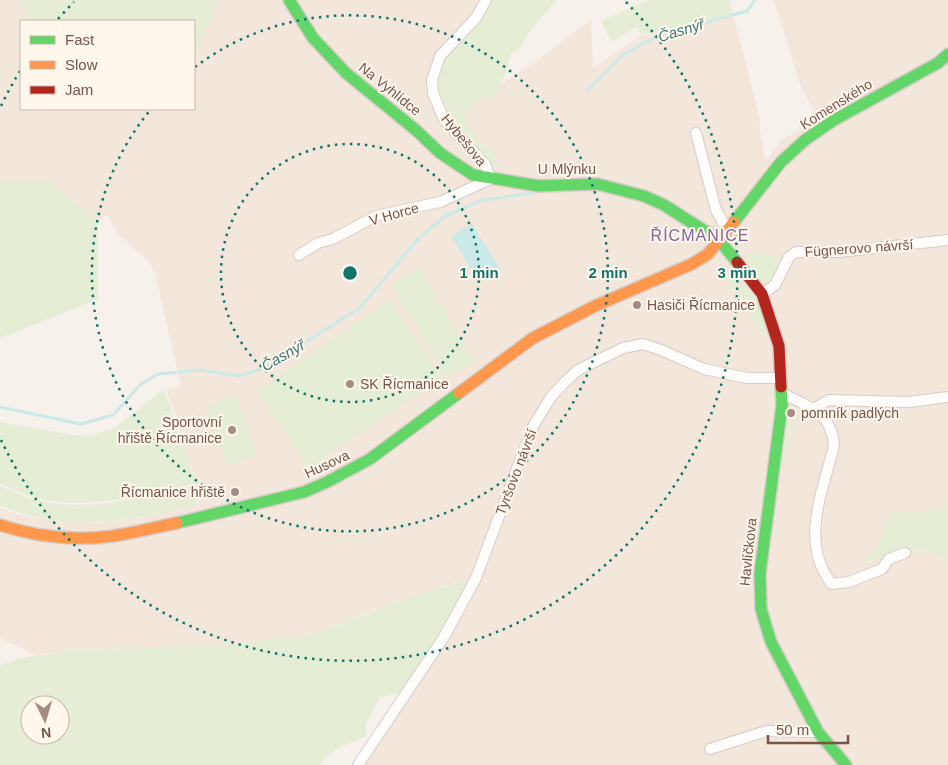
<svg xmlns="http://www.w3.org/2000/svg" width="948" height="765" viewBox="0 0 948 765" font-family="Arial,sans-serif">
<rect width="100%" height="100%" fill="#f7f1eb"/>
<path fill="#f3e6db" d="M0,0H20L32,21H21V109H194V59L218,0H491L485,12L475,28L448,55L499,85L534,63L591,19L593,68L642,35L733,14L760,119L759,122L764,157L767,160L781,140L818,118L801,87L774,0H948V499L942,510L892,512L877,547L862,562L890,557L906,550L929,551L948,561V765H363L408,695L438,636L448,620L458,582L375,610L331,628L295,638H279L242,643L197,646L75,650L35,655L0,638V508L19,515L47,519L96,523L141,518L193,505L199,502L198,492L194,483L196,480L185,449L177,417L166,391L181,386L156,277L150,262L120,236L107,215L98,221L49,181H0Z"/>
<path fill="#e5eed4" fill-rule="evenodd" d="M20,0H218L194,59V21H32Z
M491,0H557L529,32L521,46L511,54L507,69L493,101L484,97L467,109L465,117L477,138L496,153L495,166C469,138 415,96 449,54C466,33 479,27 491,0Z
M649,0H729L733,14L642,35L637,27L612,41L618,49L610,39L601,21Z
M0,181H49L98,221V299L0,338Z
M748,253L774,256L778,259C777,270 776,281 762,282L747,260Z
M419,268L476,361L448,378L392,285Z
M728,271L736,283L750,291L764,311L769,330L762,333L724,274Z
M390,300L442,377L309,468L257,391Z
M163,390L170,405L173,422L182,440L196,480L195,483C158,495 77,510 40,499C26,495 13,489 0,484V422L73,435L89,436L113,429Z
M237,395L258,455L227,466L206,405Z
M791,409H796L784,470L780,468L785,411Z
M0,486C13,491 26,498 40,501C91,512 144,497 194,486L197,487L199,498L195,504C151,519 91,527 44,519C29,516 15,511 0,506Z
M948,499V561L929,551L906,550L890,557L861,563L877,547L892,512L942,510Z
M468,580L448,620L401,692L380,698L366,724V736C346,746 334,746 319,765H0V665L21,658L75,650L197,646L242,643L279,638H295L331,628L414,596ZM30,705H60V735H30Z"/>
<path fill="#cbe9e9" d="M472,224L500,269L479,282L451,236Z"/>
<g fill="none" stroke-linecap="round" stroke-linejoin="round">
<path stroke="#cbe9e9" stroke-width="3" d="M588,90L623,55L657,36L747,11L755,0
M0,407L81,424L113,415L141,384L158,374L201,370L239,376L262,369L360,308L417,240L445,216L483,200L533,193"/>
<defs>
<path id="street" d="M696,133L716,210L727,230
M299,255L318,243L333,239L376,216L440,202L491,179L485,164L444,120L433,93L432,80L440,56L476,18L486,0
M762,294L775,285L789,257L796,252H839L948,240
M781,393C808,406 832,412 834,446C823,490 799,544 832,584L849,582L882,569L889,559L905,553
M813,409L829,400L909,402L948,397
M710,749L766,731L818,732
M358,765L444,637L476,578L532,428L551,397L563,384L578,370L623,348L643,344L661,350L704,369L747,378H780"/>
<path id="fast" d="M289,0L313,38L346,73L417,131L440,153L473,175L539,186L597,184L644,196L664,205L719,240L737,262
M734,222L781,162L805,140L834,120L938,63L948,54
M781,387L782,405L760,573L761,609L771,642L818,732L846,765
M177,523L304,492L327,482L370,459L459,393"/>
<path id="slow" d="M459,393L533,338L595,306L692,264L708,254L734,222
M0,525C36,537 76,541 113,536C135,533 156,527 177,523"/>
<path id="jam" d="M737,262L762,294L779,346L781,387"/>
</defs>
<use href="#street" stroke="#d6ccc8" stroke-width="12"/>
<use href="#fast" stroke="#d6ccc7" stroke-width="14"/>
<use href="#slow" stroke="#d6ccc7" stroke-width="14"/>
<use href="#jam" stroke="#d6ccc7" stroke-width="14"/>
<use href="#street" stroke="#fefdfc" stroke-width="10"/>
<use href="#fast" stroke="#63d668" stroke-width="11"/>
<use href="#slow" stroke="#ff974d" stroke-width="11"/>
<use href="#jam" stroke="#b3261e" stroke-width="11"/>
</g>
<g fill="none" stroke="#0f766e" stroke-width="2.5" stroke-dasharray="2.5 5">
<circle cx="350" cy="273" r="129"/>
<path d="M195 67A258 258 0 1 1 151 109"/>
<path d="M1 106A387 387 0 0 1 20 71M58 19A387 387 0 0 1 74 2M626 2A387 387 0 1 1 1 440"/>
</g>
<g fill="#a48c82" stroke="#fff6ec" stroke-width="2">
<circle cx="637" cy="305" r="5"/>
<circle cx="350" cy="384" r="5"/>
<circle cx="791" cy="413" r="5"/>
<circle cx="232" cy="430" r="5"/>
<circle cx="235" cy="492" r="5"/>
</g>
<g text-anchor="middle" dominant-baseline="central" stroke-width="4" stroke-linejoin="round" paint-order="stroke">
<g font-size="14" fill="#775549" stroke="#fff6ec">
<text transform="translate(390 89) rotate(39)">Na Vyhlídce</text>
<text transform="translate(836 104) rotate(-32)">Komenského</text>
<text transform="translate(464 140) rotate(51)">Hybešova</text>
<text x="567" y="169">U Mlýnku</text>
<text transform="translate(394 214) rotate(-16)">V Horce</text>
<text transform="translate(859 248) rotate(-4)">Fügnerovo návrší</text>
<text transform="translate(327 464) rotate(-25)">Husova</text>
<text transform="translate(516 472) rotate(-69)">Tyršovo návrší</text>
<text transform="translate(748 552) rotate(-84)">Havlíčkova</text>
</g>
<g font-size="14" fill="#775549" stroke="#fff6ec" text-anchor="start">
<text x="647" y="305">Hasiči Řícmanice</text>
<text x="360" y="384">SK Řícmanice</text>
<text x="801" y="413">pomník padlých</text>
<text x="222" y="422" text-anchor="end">Sportovní<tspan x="222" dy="16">hřiště Řícmanice</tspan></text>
<text x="225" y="492" text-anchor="end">Řícmanice hřiště</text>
</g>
<g font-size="15" font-style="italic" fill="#3c787d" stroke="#fff6ec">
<text transform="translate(681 30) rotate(-17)">Časnýř</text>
<text transform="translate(283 355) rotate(-30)">Časnýř</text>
</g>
<g font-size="16" letter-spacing="1" fill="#84649b" stroke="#fff6ec">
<text x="700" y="235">ŘÍCMANICE</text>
</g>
</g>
<circle cx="350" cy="273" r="8" fill="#0f766e" stroke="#fff6ec" stroke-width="2.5"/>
<g font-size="15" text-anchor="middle" font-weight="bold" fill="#0f766e" stroke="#fff6ec" stroke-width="4" stroke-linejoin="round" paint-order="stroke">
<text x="479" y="278">1 min</text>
<text x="608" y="278">2 min</text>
<text x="737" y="278">3 min</text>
</g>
<rect x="20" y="20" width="175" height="90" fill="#fff6ec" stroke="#c9b6ab"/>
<rect x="30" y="36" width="25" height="8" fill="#63d668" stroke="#c9b6ab"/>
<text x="65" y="45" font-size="15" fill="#775549">Fast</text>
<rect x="30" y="61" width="25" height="8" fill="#ff974d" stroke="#c9b6ab"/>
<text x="65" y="70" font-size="15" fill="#775549">Slow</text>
<rect x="30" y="86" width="25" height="8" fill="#b3261e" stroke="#c9b6ab"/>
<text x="65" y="95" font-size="15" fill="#775549">Jam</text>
<g transform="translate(45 720) rotate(175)"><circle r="24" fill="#fff6ec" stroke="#c9b6ab"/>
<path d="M0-4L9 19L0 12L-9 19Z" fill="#a48c82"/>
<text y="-8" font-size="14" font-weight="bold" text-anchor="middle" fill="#775549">N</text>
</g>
<path d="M768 735v8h80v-8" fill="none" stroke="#775549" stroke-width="2.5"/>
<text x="776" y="735" font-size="15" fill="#775549" stroke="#fff6ec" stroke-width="4" paint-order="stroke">50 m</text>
</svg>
